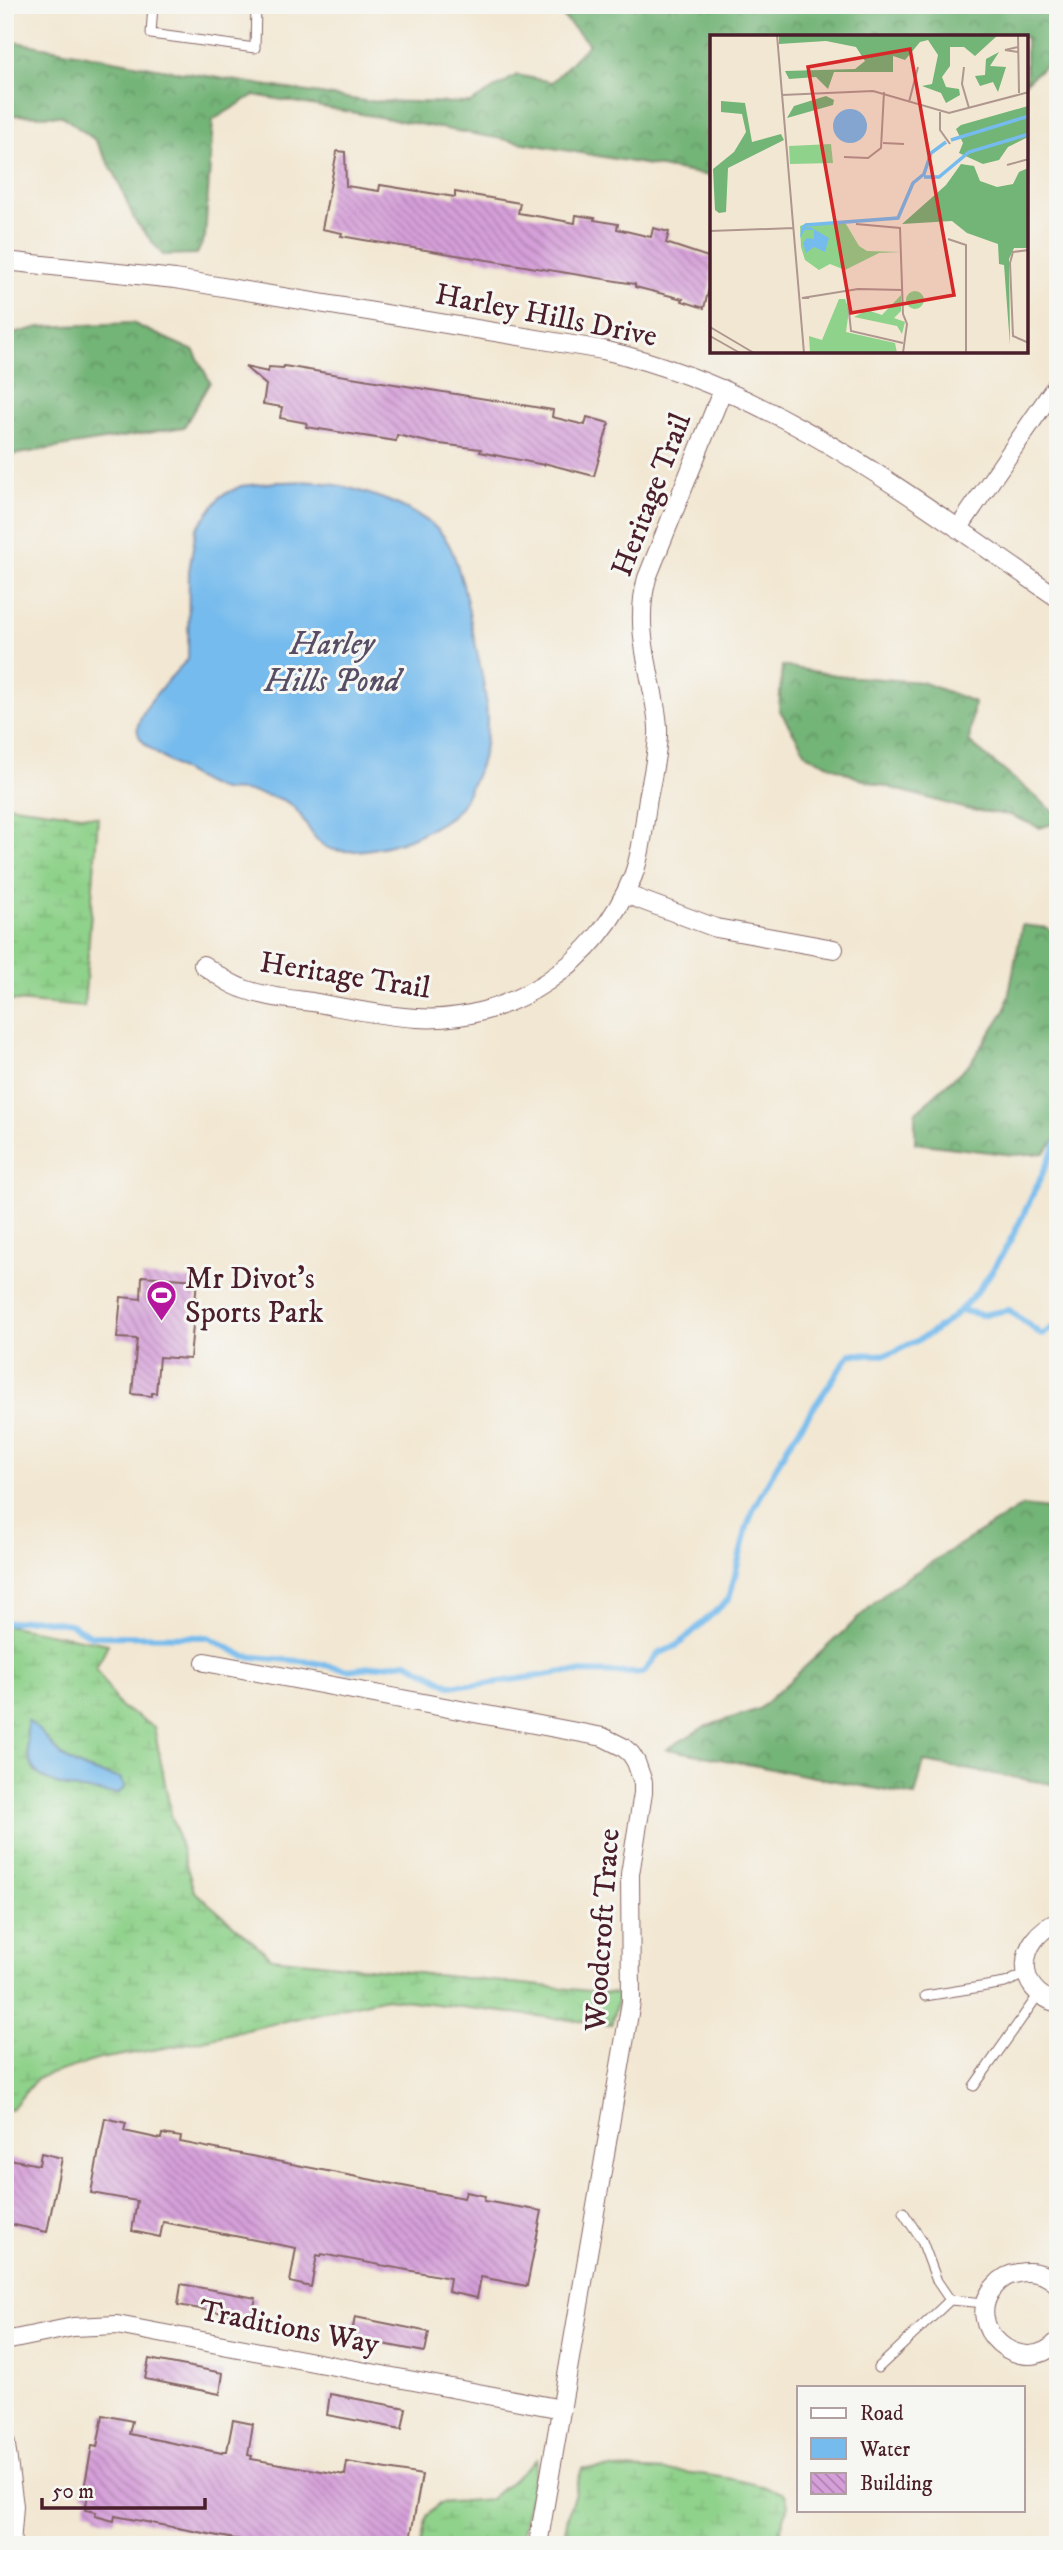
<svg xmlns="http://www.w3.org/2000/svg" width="1063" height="2550" viewBox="0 0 1063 2550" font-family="'IM FELL DW Pica',serif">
<defs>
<pattern id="forest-crowns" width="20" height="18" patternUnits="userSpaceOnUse" patternTransform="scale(1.75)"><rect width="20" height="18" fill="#73b477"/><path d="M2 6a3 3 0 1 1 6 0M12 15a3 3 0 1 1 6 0" fill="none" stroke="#609262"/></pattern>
<pattern id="wetland-marsh" width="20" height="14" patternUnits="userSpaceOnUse" patternTransform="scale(1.75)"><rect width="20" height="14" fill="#8fd28b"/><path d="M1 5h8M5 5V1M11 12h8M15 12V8" fill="none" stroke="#7db478"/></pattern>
<pattern id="building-back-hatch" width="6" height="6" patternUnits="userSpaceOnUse" patternTransform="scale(1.75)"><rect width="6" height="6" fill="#d59fd9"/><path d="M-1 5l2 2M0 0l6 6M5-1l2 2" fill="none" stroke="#af81b0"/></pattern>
</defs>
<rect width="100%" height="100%" fill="#f6f6f2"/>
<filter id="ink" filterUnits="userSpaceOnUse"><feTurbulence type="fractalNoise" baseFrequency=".0143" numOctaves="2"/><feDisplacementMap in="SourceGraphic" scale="14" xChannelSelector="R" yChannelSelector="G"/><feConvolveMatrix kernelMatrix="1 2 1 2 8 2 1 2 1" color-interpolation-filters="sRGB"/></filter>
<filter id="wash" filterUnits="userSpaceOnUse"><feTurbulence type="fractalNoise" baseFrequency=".00686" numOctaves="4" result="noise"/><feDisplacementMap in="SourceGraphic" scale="28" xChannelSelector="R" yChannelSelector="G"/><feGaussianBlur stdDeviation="1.57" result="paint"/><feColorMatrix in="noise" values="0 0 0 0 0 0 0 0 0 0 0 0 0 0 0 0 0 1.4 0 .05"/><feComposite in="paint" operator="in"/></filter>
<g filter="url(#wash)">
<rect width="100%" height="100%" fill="#f2e7d2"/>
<path fill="url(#forest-crowns)" stroke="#5e6a51" stroke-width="2" d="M552,5H1058V54L1026,82V37H887L877,32L875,37H711V176L254,95L213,120L205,237L197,254L163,255L135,221L116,176L95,140L62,116L5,115V40L162,69L365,101L470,103L517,75L552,82L589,44Z
M132,323L194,351L210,382L184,427L5,456V336L40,327Z
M782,666L842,676L922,682L974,702L969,742L1058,815V822L1040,828L1010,815L970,810L860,779L807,755L779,709Z
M1022,925L1048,928L1058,942V1137L1044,1153L1014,1155L915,1143V1113L971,1062L1006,1009Z
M1022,1506L1058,1510V1785L924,1762L915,1796L667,1749L704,1727L759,1709L892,1587Z"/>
<path fill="url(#wetland-marsh)" stroke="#6c785b" stroke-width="2" d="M5,805L98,817L84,1007L5,1000Z
M5,1625L108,1644L96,1668L119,1706L154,1727L171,1814L194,1891L272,1958L619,1994L611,2025L386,1998L176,2046L100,2059L37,2078L11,2110L5,2109Z
M537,2459L520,2545H420L427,2516L439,2503L490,2499Z
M582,2468C650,2470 720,2469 785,2494L788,2505L776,2545H562L569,2512Z"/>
<path fill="#76bbed" stroke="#606d8c" stroke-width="2" d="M277,482C293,482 310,480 325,483C358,488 417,507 440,532C451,544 456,560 460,575C467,595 469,616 474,637C485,689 498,736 471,786C467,793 464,803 458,809C447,822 425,832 409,839C389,847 352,855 331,849C306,841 307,808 280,799C268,796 256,792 244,791C237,790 229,791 223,790C206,786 146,751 139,736C129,717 175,673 188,659L189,571L196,529L221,496L241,486Z
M27,1720C39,1728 45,1737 54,1748C71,1767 96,1773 120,1778L125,1787L118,1794C97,1792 47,1789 34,1769C25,1755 27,1736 27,1720Z"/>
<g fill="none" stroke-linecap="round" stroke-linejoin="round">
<path stroke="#76bbed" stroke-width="6" d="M960,1310L982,1315L1009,1310L1042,1335L1058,1324
M5,1623L35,1619L70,1624L92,1636L208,1637L244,1656L311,1662L348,1670L407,1662L450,1685H479L564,1672L643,1673L658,1654L678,1645L729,1599L747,1527L754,1508L787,1447L850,1354C862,1354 877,1356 888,1354C895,1352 902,1348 908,1345C992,1309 1020,1217 1058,1141"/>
</g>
<g id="blocks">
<path fill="url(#building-back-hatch)" d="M337,151L345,152L346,186L379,191L380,185L455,197V192L520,203L518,213L542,217L575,223L576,215L595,218L594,220L618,224L617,229L651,237L653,228L669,232L666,243L711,258V281L704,308L682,301L683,299L635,287V284L364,240L341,236L342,233L322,229Z
M284,366L553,410L552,417L585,425L587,417L609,423L594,476L544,463V465L480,452L481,449L432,443L397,435L396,441L306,427L307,423L280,418L282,407L263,404L266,385L245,367L268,372L269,367L283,368Z
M142,1276L197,1280L190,1359L159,1357L156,1393H152V1396L132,1394L137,1339L117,1338L121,1297L141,1299Z
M105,2118L126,2123L124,2131L161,2139L162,2134L181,2137L180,2142L464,2198L466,2192L485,2196L484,2201L542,2211L527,2286L481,2277L477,2298L448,2292L450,2278L322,2254L321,2256L317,2255L311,2287L290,2282L296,2248L163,2222L160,2237L132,2231L137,2201L91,2193Z
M41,2153L62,2158L47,2232L5,2223V2158L39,2165Z
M181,2284L256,2298L251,2318L178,2305Z
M355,2317L429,2332L425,2352L351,2338Z
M149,2359L223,2373L220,2394L145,2379Z
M330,2394L406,2408L402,2429L327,2415Z
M103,2415L132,2421L129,2434L222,2453L223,2451H227L233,2420L253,2424L248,2455L252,2456L251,2459L345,2475L347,2462L422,2475L409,2545H266L115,2516L114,2521L95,2516L96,2512L85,2510L88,2495L83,2494L92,2446L97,2447Z"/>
</g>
</g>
<g filter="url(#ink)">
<use href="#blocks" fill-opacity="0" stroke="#856565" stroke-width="2"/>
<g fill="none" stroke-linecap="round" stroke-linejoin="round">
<defs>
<path id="lane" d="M153,5L151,34L255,48L256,5
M925,1996L1005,1983L1027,1973
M974,2086L1039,1994
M903,2212L922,2241L937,2281L950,2300
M878,2368L950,2300L986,2303"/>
<path id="street" d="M5,261L175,279L603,350C776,389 915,500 1058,598
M958,529L1058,383
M625,894L716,928L834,949
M203,965C216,974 229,984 244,989C265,997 290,999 312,1002C346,1008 381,1016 417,1018C510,1024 599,962 633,876C642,852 644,824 648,798C652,778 657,756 658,735C659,721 655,707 653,693C645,654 636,618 647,578L723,389
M205,1662L603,1737L623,1747L631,1754L636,1762L643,1782V1793L630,1874L631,2002L538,2545
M1058,1922C1017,1938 1013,1991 1058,2003
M1058,2285C1047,2274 1033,2270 1018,2273C1009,2274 1001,2279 995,2286C959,2326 1022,2381 1058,2341
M5,2341L73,2327L117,2325L562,2409
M5,2438L14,2506L11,2545"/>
</defs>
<use href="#lane" stroke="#856565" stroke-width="11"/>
<use href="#street" stroke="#856565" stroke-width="20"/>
<use href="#lane" stroke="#fff" stroke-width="9"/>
<use href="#street" stroke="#fff" stroke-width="18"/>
</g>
</g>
<defs>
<symbol id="stadium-pin" viewBox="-11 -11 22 30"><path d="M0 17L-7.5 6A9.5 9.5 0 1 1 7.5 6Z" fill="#b5179e" stroke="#f6f6f2"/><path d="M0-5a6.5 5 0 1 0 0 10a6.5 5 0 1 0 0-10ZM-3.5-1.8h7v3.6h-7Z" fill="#fff"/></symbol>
</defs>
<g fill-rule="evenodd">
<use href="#stadium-pin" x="144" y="1278" width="35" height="47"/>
</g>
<g text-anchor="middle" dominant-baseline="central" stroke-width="6" stroke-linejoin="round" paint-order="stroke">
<g font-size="30" fill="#4a1f2b" stroke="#f6f6f2">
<text transform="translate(546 316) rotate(11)">Harley Hills Drive</text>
<text transform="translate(652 495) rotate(-69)">Heritage Trail</text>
<text transform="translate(345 976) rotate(9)">Heritage Trail</text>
<text transform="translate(603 1930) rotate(-86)">Woodcroft Trace</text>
<text transform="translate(289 2328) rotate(11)">Traditions Way</text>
</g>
<g font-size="30" fill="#4a1f2b" stroke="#f6f6f2" text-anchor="start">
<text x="185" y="1279">Mr Divot's<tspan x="185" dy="34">Sports Park</tspan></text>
</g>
<g font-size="32" font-style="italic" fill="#574e65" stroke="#f6f6f2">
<text x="332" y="645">Harley<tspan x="332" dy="37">Hills Pond</tspan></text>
</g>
</g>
<g transform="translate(710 35)">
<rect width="318" height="318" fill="#f2e7d2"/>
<path d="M69,0H288L265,21L254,12H240V31L232,42L236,52L249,54L250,60L236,68L231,58L212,51L222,49L228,20L218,5L210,7L195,25L183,21V37H124L118,54L106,42L79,44L75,36L145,34L155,26L146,12L116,6L69,9ZM289,17L280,31L296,32L288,57L283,47L270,51L265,41L275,40L276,24ZM116,61L124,65L123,70L77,83L84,71ZM11,66L35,68L42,107L71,99L74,105L18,133L16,177L9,178L5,175L3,134L24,117L36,97L32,79L11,77ZM318,71V102L298,112L289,125L273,129L249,118L253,108L246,94L251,90ZM251,129L264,131L270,146L287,152L303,149L309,137L318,133V213H304L299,224L300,310L294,230L289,229L288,209L257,198L242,186L192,189L236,150Z" fill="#73b477"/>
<path d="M121,109L123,128L80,129L79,111ZM98,188L136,189L149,211L157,216L191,217L169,218L135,235L120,229L109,235L95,225L91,212L90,191ZM196 265a9 9 0 1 1 18 0a9 9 0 1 1-18 0ZM191,260V276L184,283L195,287L192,299L187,291L144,282L157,275L172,280ZM129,264H135L139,275L136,297L185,308L187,318H100L99,301L112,305Z" fill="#8fd28b"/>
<path d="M123 91a17 17 0 1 1 34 0a17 17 0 1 1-34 0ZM100,192L119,203L115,217L104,212L96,218L93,208L97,203L104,204V195H95L90,203L91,194Z" fill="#76bbed"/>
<path fill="none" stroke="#76bbed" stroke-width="3.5" d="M241,105L319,81M214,142H229L259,117L319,99M92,194L96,190L188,183L203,148L214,139L221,118L236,107"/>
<path fill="none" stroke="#af978f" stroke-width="2" d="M67,0L94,318M308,0L309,58M308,17L295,15L308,12M254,32L252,49L259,73M72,60L163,56L239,78L319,57M199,67L208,32M230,77V95L240,109M173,108L194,109M134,122L158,123L171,113L174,57M297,130L319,124M146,189L190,193L193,279L197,289L193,318M0,196L84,193M238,204L256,210V318M319,215L303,217L300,228L303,301L319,308M137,258L141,296L193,308M99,263H92L148,254L193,255M0,292L44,318M0,301L30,318"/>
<path fill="#d62828" fill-opacity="0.15" stroke="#d62828" stroke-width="3.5" d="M200,14L244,260L141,278L98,32Z"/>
<rect width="318" height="318" fill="none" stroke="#4a1f2b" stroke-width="3.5"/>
</g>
<rect width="1063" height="2550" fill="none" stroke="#f6f6f2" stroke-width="28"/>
<rect x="797" y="2386" width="228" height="126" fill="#f6f6f2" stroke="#b1a0a2" stroke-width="2"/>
<rect x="811" y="2408" width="35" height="10" fill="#ffffff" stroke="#b1a0a2" stroke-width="2"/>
<text x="860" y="2420" font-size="21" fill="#4a1f2b">Road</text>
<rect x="811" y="2438" width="35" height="21" fill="#76bbed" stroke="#b1a0a2" stroke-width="2"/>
<text x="860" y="2456" font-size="21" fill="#4a1f2b">Water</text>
<rect x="811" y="2473" width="35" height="21" fill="url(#building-back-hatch)" stroke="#b1a0a2" stroke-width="2"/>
<text x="860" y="2490" font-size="21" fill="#4a1f2b">Building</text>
<path d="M42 2498v10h163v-10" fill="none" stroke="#4a1f2b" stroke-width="3.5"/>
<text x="52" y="2498" font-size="21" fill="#4a1f2b" stroke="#f6f6f2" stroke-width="5" paint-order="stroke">50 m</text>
</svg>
